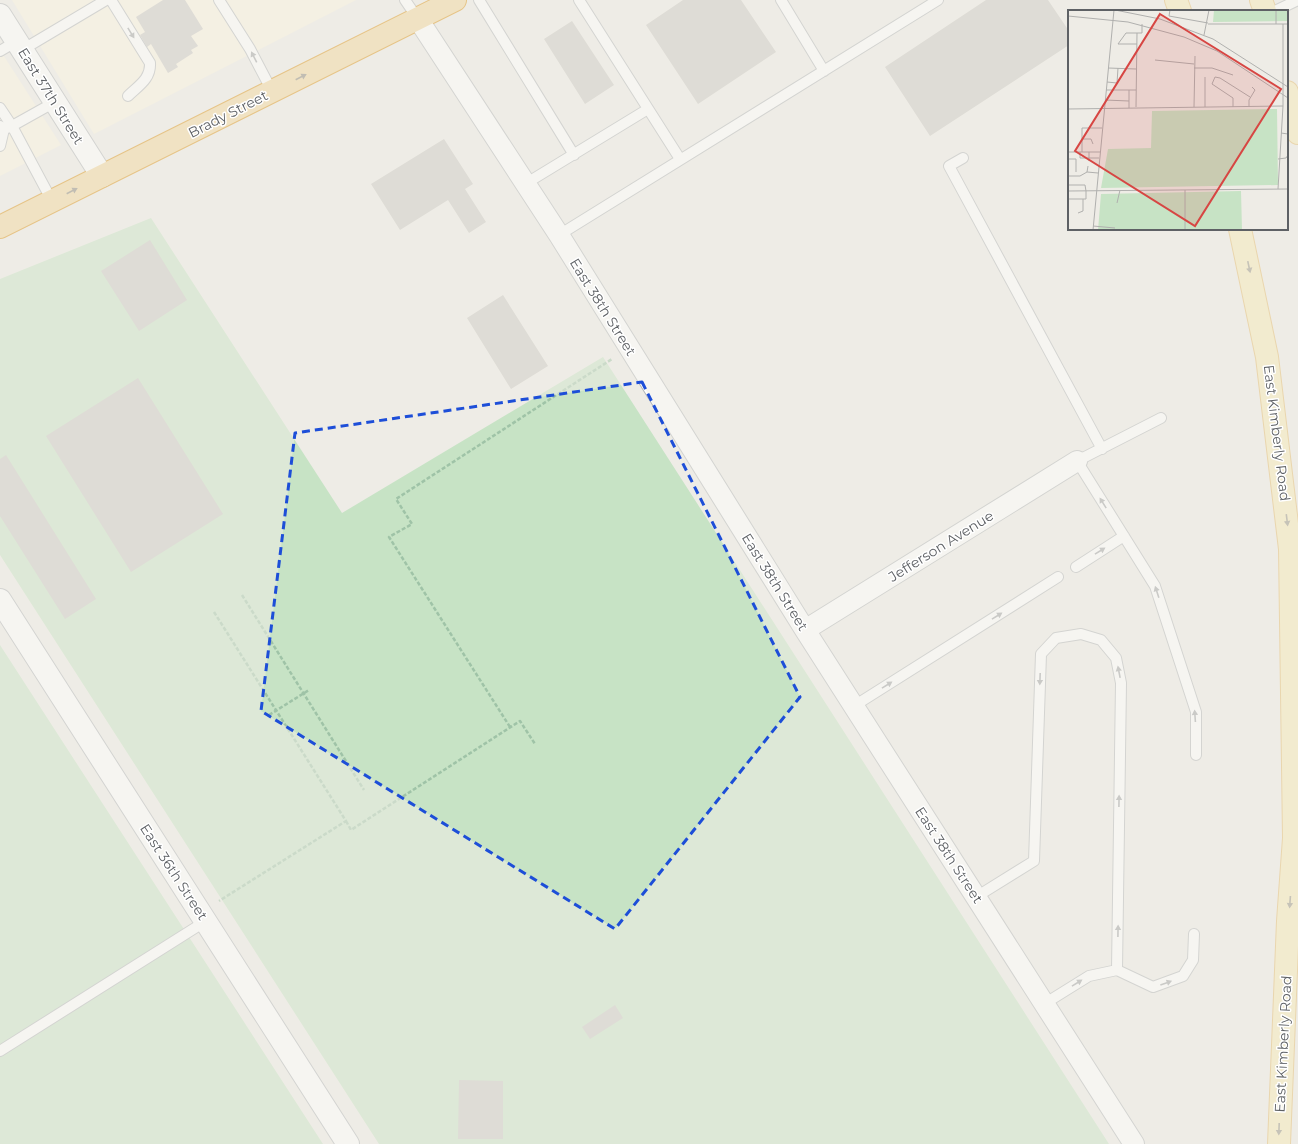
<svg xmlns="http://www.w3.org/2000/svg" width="1298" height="1144" viewBox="0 0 1298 1144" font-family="Montserrat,sans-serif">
<rect width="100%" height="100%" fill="#eeece6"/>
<path fill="#faf3df" d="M12,0H356L94,134Z
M0,50L61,145L0,176Z"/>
<path fill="#c7e3c5" d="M151,218L342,513L603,357L1109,1144H379L0,555V279Z
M0,645L323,1144H0Z"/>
<path fill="#cac7c3" d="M163,0H185L203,29L191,36L198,46L191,50L193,53L176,64L178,67L168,73L151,44L147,47L140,35L145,32L136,17Z
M683,0H741L776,52L698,104L646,25Z
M986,0H1048L1069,31V45L930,136L885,67Z
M572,21L614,85L585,104L544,39Z
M444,139L473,184L465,189L486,222L469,233L448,200L400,230L371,184Z
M150,240L187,300L139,331L101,271Z
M503,295L548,366L511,389L467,318Z
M138,378L223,514L131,572L46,436Z
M6,455L96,599L65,619L0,516V459Z
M615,1005L623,1018L590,1039L582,1027Z
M459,1080L503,1081V1139H458Z"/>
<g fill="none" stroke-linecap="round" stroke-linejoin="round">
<defs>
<path id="lane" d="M111,0L150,63C151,79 138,86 128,96
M219,0L250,49L272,91
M405,0L418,19
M479,0L574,155
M579,0L680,159
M781,0L824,71
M1275,11L1298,0
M22,50L106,0
M0,51L17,41
M0,108L12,126L55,102
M0,131L12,126L52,201
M0,146L4,129L0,126
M963,158L949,166L1102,449
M525,184L648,109
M559,235L938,0
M1161,418L1077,461L1155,586L1196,712V755
M1076,567L1124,536
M854,706L1058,577
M976,897L1034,861L1041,654L1056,638L1081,634L1101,640L1116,658L1121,683L1117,970
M1044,1004L1089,976L1117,970L1153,987L1183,976L1193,960L1194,934
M0,1051L206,921"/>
<path id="street" d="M418,19L559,235L805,630L1134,1144
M805,630L1077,461"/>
<path id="secondary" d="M0,15L102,176
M0,600L348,1144"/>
<path id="primary" d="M1176,0L1180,11
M1261,0L1265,11
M1287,92L1298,133
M1240,229L1267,357L1290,549L1294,838L1288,921L1279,1144"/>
<path id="highway" d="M0,227L455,0"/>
</defs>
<use href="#lane" stroke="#b3b6b9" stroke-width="12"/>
<use href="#street" stroke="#b3b6b9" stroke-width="22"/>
<use href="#secondary" stroke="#b2b5b9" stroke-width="24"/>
<use href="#primary" stroke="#e3ba6b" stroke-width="24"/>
<use href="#highway" stroke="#dc9418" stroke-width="24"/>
<path stroke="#9fc3a7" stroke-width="2.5" stroke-dasharray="4 2" stroke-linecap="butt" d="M242,595L364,790
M214,612L346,821L219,901
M269,715L309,690
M510,727L389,537L412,524L396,499L612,359
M346,821L351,830L520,721L535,744"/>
<use href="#lane" stroke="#fff" stroke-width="10"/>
<use href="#street" stroke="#fff" stroke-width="20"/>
<use href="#secondary" stroke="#fff" stroke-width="22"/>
<use href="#primary" stroke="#f7e8b3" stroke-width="22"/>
<use href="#highway" stroke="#f2d69a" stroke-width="22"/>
</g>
<defs><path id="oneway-solid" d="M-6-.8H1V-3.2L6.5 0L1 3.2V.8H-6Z"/></defs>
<g fill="#9ea0a3">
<use href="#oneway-solid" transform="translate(131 33) rotate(58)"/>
<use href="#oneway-solid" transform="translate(254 57) rotate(-117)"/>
<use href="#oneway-solid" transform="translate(1103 503) rotate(-122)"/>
<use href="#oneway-solid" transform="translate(1100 551) rotate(-32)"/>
<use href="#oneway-solid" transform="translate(1157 592) rotate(-108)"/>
<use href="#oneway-solid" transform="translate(997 616) rotate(-32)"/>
<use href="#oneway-solid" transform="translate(1119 672) rotate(-101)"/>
<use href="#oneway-solid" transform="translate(1040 679) rotate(92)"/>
<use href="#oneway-solid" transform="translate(887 685) rotate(-32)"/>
<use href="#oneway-solid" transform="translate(1195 716) rotate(-94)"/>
<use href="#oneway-solid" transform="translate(1119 801) rotate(-89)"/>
<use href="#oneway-solid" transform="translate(1118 931) rotate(-89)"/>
<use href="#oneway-solid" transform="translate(1077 983) rotate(-32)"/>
<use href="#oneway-solid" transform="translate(1166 983) rotate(-20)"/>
</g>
<g fill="#8a8475">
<use href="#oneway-solid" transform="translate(301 77) rotate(-27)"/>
<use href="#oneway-solid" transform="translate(72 191) rotate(-27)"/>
</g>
<g fill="#949080">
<use href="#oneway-solid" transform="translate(1249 267) rotate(78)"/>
<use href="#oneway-solid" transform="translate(1287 520) rotate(83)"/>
<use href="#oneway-solid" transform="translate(1290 902) rotate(94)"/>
<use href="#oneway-solid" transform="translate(1279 1129) rotate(92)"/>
</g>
<path d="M0 0H1298V1144H0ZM642,382L800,697L615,929L261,711L295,433Z" fill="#eeece6" fill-opacity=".55" fill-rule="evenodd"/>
<path fill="none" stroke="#1d4ed8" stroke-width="3" stroke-dasharray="8 5" stroke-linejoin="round" d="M642,382L800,697L615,929L261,711L295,433Z"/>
<g text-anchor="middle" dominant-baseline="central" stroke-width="3" stroke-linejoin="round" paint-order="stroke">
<g font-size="14" fill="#5e6165" stroke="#fff">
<text transform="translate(51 96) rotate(58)">East 37th Street</text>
<text transform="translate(228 114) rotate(-27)">Brady Street</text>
<text transform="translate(603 307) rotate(58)">East 38th Street</text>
<text transform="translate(1277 433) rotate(83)">East Kimberly Road</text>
<text transform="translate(941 546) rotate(-32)">Jefferson Avenue</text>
<text transform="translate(775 582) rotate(58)">East 38th Street</text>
<text transform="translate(949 855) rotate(57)">East 38th Street</text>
<text transform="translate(174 872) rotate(57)">East 36th Street</text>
<text transform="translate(1283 1044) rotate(-87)">East Kimberly Road</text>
</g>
</g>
<g transform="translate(1068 10)">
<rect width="220" height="220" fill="#eeece6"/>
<path d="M146,0H220V11L145,12ZM209,99L210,175L33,178L40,139L83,138L84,101ZM173,181L174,220H30L33,184Z" fill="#c7e3c5"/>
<path fill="none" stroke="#b0b0ae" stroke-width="1" d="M47,0L92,9L145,29L220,77M102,0L101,6L140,13M0,6L60,12L116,27L149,41L220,88M140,14H220M208,14V0M136,25L141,0M69,34H50L58,23H69M87,50L126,54M40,58L68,59M126,58H144L165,65M137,67V97M39,72L49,73L50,58M38,80H68M37,90L61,91M68,97L69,23H74V14M126,97L127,46M165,97V88L144,74L147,67L152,68L182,87M181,97V90L187,80L184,77M61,98V80M0,99L215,96M14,129H23L25,134M0,142H32M12,142V148H21V142M14,142V118H34M0,149H8V162M210,149L218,148L220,145V124L213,123M21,151V148H31M20,156L19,162L30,163M0,166H12L19,162M0,175H17L18,181V189H0M210,179L215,96V14M117,180V220M0,181L220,179M49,193L52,180M10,203L15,201V189M25,216L47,218M25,220L46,0"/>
<path fill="#d74643" fill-opacity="0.15" stroke="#d74643" stroke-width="2" d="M92,4L213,79L127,216L7,141Z"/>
<rect width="220" height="220" fill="none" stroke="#5e6165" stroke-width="2"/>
</g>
</svg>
